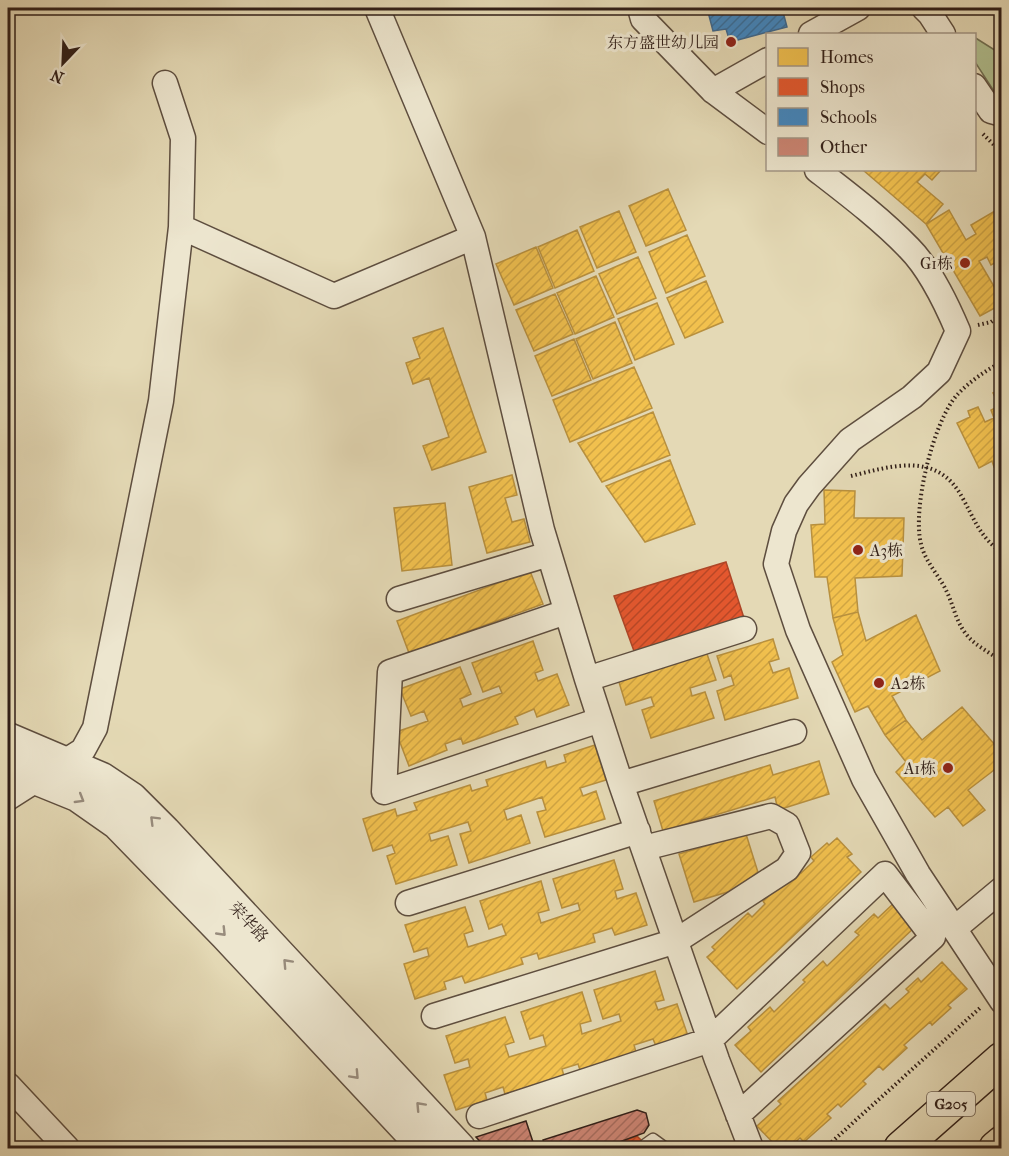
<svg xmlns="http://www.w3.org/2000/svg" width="1009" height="1156" viewBox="0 0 1009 1156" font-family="'IM FELL French Canon','Noto Serif SC',serif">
<defs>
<pattern id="homes-hatch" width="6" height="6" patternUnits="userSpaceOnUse" patternTransform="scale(1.5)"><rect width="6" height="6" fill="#f2c14e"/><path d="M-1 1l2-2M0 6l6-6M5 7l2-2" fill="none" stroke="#d0a543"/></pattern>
<pattern id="shops-hatch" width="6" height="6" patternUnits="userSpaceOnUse" patternTransform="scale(1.5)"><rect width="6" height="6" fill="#e4572e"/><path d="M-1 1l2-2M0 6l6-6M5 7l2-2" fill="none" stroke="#b94726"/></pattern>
<pattern id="schools-hatch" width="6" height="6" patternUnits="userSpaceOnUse" patternTransform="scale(1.5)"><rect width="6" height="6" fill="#3f88c5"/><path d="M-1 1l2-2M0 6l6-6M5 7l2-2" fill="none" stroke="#356f9f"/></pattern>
<pattern id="building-hatch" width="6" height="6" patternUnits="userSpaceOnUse" patternTransform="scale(1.5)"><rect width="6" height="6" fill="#cd8574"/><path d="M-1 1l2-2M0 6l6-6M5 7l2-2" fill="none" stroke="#a76c5e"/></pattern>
</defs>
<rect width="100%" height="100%" fill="#e4d9b5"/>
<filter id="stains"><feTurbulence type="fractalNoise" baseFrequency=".00333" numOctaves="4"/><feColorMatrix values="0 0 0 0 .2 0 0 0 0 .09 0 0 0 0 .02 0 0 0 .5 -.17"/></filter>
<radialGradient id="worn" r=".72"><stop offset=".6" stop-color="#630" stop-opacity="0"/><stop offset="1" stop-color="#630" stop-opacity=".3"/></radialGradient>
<path fill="#b1c090" stroke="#717054" stroke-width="1.5" d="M974,37L1001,54V102L975,62Z"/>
<path fill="url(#homes-hatch)" stroke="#b8903e" stroke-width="1.5" d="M863,170H941L932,180L925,174L917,182L943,204L926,224Z
M668,189L686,230L646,246L629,206Z
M1000,208L1002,211V259L991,265L987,257L979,261L1002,300V304L980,316L926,224L949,210L966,240L976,234L971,225Z
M619,211L636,252L597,268L580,227Z
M577,230L594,271L555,288L538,247Z
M687,235L705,276L666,293L649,252Z
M536,247L553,288L514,305L496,264Z
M638,257L656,298L617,314L599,274Z
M596,276L614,317L575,334L557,293Z
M706,281L723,322L685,338L667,298Z
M555,294L573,334L534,351L516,310Z
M657,303L674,344L635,360L618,319Z
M615,322L632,363L593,379L576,339Z
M443,328L486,452L432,470L423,446L449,437L429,378L413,384L406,363L420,358L413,338Z
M574,339L591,380L552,396L535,356Z
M634,367L652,408L570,442L553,400Z
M1002,389V447L997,449L1002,463L994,467L992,461L979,468L957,423L970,417L968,411L978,407L985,422L994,418L991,410L999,406L993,393Z
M653,412L670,455L602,482L578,443Z
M670,460L695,524L645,542L606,486Z
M512,475L517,495L505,498L512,522L524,519L530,542L487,553L469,487Z
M824,490L855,491L854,518H904L902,576L855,578L858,612L833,618L827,577H815L811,525L825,524Z
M445,503L452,565L402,571L394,508Z
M530,571L543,604L409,653L397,621Z
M858,612L866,641L916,615L940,671L892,696L906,720L885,735L868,706L855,712L832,662L843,655L833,618Z
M773,639L779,659L769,662L773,673L789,668L798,698L725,720L717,691L734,685L731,675L724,678L717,656Z
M533,641L543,670L535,673L538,681L557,674L569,705L537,717L534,709L515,717L518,724L463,744L461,738L445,744L447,750L409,766L396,732L428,721L424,711L411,716L400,689L460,667L471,694L460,699L463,707L502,693L499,686L483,692L472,663Z
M706,651L716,680L690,688L692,696L705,692L714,718L651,738L642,710L654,706L651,697L626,705L618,679Z
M962,707L1002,753V764L968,790L985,810L963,826L948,807L935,817L896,772L906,762L885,735L906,720L922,740Z
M595,745L606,780L580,788L583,796L596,791L605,819L545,837L537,812L546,810L542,797L504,810L507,820L521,815L530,843L469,863L460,834L471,831L468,822L429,834L431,841L448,836L457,865L396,884L387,856L395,853L392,845L373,851L363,819L395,809L397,816L417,810L414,803L470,785L472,791L488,786L486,780L545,761L547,768L566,762L564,755Z
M819,761L829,794L778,810L775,797L663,831L654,801L770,765L773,775Z
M746,834L761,882L694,902L679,854Z
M837,838L852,854L847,857L861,872L737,989L707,957L715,950L712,947L748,913L752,917L765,904L763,901L797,869L801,873L814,861L811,857L827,843L829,845Z
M614,860L623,889L615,891L617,899L636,893L647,925L615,935L612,928L593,934L595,942L539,959L537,953L521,958L523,964L465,983L462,976L444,982L446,989L415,999L404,964L429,956L427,948L414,952L405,925L465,907L473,931L464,934L468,947L506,935L502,924L489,929L480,901L541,881L549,910L538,913L541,923L580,910L578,903L562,908L553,879Z
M895,902L916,926L761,1072L735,1045L751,1031L748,1027L770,1007L774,1012L805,982L803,980L823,961L827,966L859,935L855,932L874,914L878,918Z
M942,962L967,989L948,1005L951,1008L932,1025L930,1022L904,1045L907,1048L883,1070L879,1066L863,1081L866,1084L841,1107L838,1104L827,1114L831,1118L804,1142L800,1138L789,1148H778L757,1126L781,1104L778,1101L885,1004L890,1009L909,992L906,989L918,978L921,982Z
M655,971L664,1000L655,1002L658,1010L677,1004L688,1036L656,1046L653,1039L634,1045L636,1052L580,1070L578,1064L562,1069L564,1076L505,1094L503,1087L485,1093L487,1100L456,1110L444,1075L470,1067L468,1059L455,1063L446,1036L505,1017L514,1042L505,1045L509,1057L546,1046L543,1035L530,1039L521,1012L582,992L591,1021L580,1024L582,1034L621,1021L619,1014L603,1019L594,990Z
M8,1135L17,1148H8Z"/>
<path fill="url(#shops-hatch)" stroke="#ae4627" stroke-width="1.5" d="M726,562L744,618L634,651L614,596Z
M637,1136L649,1148H603Z"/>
<path fill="url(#schools-hatch)" stroke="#3b6891" stroke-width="1.5" d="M707,8H782L787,27L730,42L726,29L713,31Z"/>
<path fill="url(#building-hatch)" stroke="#311f18" stroke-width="1.5" d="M637,1110L646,1113L649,1125L644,1133L603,1148H545L543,1140Z
M526,1121L535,1148H486L476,1137Z"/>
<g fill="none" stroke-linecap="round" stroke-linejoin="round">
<defs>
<path id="service" d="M646,1145L653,1140L664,1148"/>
<path id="minor" d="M377,8L473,237L542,530L587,679L621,784L717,1060L751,1148
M640,8L643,19L713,91L768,132
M924,8L930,14L943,34
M811,34L858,8
M974,86L991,111L1002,114
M713,91L768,60
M817,170C848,194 881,219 909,248C929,268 947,305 958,331L939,372L912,397L850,440L809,486L796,504L784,531L776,564L798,630L864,779L918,874L1002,1001
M181,227L334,296L473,237
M399,599L549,554
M566,612L390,672L384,792L600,720
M587,679L744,629
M621,784L794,732
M8,798L83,750L95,728L161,401L181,227L183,138L165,83
M408,903L638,831
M954,929L1002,889
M434,1016L676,941L787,869L798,853L787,825L771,816L644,848
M8,1085L67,1148
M479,1116L710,1040L885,874L933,937L738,1115"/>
<path id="tertiary" d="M8,738L102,778L132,798L165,831L460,1148
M8,768L77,796L117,824L225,935L424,1148"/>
<path id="trunk" d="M901,1148L1002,1059
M996,1148L1002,1143"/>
</defs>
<use href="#service" stroke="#5e4e3f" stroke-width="15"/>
<use href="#minor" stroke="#5e4e3f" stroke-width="27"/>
<use href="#tertiary" stroke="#5e4e3f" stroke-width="33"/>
<use href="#trunk" stroke="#311f18" stroke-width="36"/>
<path stroke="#311f18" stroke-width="4" stroke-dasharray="1.5 3" stroke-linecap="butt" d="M983,134L995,146L1002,145
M978,325L991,322L1002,314
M1002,362C986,370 969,382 957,395C933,422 912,509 921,544C925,561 937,573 945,588C953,603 955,620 966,634C975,646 990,652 1002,662
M851,476C892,466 937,451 962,497C975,520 979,536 1002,553
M825,1148L980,1008"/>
<use href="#service" stroke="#ede6cf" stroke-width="12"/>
<use href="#minor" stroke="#ede6cf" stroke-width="24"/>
<use href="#tertiary" stroke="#ede6cf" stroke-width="30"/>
<use href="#trunk" stroke="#e4d9b5" stroke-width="33"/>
</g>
<defs><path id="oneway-chevron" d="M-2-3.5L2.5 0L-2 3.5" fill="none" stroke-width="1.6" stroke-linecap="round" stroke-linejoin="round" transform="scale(1.5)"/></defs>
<g stroke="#988c7d">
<use href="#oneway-chevron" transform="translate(80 799) rotate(31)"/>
<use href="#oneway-chevron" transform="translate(154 820) rotate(-135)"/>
<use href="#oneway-chevron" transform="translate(222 932) rotate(46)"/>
<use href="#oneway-chevron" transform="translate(287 963) rotate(-133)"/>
<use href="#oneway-chevron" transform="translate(355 1075) rotate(47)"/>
<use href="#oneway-chevron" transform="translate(420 1106) rotate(-133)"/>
</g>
<g fill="#8f2418" stroke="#ede6cf" stroke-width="2">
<circle cx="731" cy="42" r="6"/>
<circle cx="965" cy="263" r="6"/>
<circle cx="858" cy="550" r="6"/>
<circle cx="879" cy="683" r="6"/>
<circle cx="948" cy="768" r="6"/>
</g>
<g text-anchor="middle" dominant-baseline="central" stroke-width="6" stroke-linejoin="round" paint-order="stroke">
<rect fill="#ede6cf" stroke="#695b4f" stroke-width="1.5" x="927" y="1092" width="48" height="24" rx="4.5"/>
<g font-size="15" font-weight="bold" fill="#311f18">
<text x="951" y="1104">G205</text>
</g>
<g font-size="16" fill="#311f18" stroke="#ede6cf" text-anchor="end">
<text x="719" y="42">东方盛世幼儿园</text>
<text x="953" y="263">G1栋</text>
<text x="870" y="550" text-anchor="start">A3栋</text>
<text x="891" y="683" text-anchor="start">A2栋</text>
<text x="936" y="768">A1栋</text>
</g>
<g font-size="16" fill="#311f18" stroke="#ede6cf">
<text transform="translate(249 922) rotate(47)">荣华路</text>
</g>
</g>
<rect width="1009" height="1156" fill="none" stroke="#e4d9b5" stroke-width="30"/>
<rect x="9" y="9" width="991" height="1138" fill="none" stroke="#311f18" stroke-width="3"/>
<rect x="15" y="15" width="979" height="1126" fill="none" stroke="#311f18" stroke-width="1.5"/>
<rect x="766" y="33" width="210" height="138" fill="#ede6cf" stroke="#a29686" stroke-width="1.5"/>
<rect x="778" y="48" width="30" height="18" fill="#f2c14e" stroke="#a29686" stroke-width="1.5"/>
<text x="820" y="63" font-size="18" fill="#311f18">Homes</text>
<rect x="778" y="78" width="30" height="18" fill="#e4572e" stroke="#a29686" stroke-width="1.5"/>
<text x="820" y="93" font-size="18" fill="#311f18">Shops</text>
<rect x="778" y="108" width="30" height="18" fill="#3f88c5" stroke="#a29686" stroke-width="1.5"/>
<text x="820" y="123" font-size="18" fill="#311f18">Schools</text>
<rect x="778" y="138" width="30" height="18" fill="#cd8574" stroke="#a29686" stroke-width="1.5"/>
<text x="820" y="153" font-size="18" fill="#311f18">Other</text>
<g transform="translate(63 63) rotate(203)" stroke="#ede6cf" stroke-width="4.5" paint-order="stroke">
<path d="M0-4.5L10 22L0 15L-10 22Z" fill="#311f18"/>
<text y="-9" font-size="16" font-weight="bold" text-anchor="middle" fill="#311f18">N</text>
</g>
<rect width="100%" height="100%" filter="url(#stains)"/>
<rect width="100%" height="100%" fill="url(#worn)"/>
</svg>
